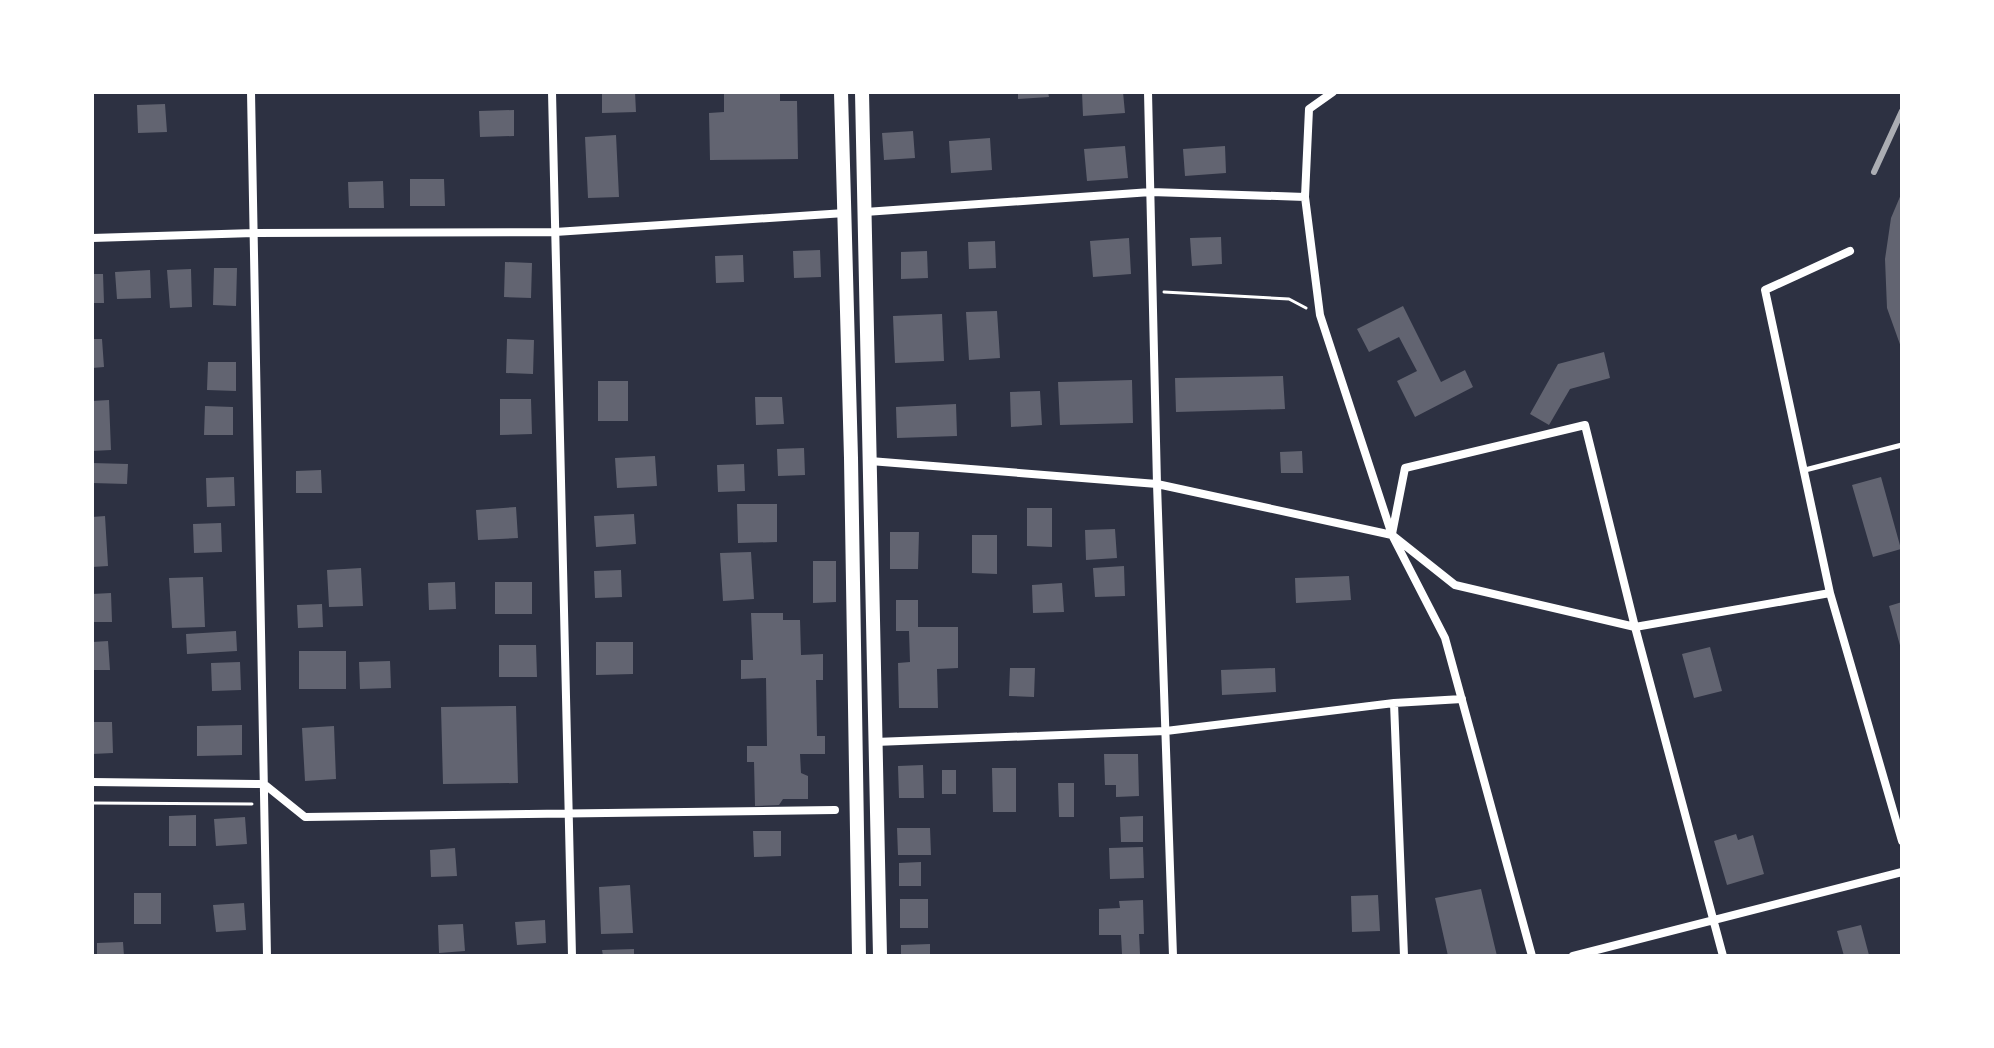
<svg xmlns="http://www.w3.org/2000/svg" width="1994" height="1048" viewBox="0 0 1994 1048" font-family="Raleway,sans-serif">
<rect width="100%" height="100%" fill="#2d3142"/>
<path fill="#626471" d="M602,92H635L636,112L602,113Z
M724,92H780V101H797L798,159L710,160L709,113L724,112Z
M1018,92H1048L1049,97L1018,99Z
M1082,92H1123L1125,113L1083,116Z
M165,104L167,132L138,133L137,105Z
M514,110V136L480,137L479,111Z
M913,131L915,158L884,160L882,133Z
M616,135L619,197L588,198L585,137Z
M990,138L992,170L951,173L949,141Z
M1125,146L1128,178L1087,181L1084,149Z
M1225,146L1226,173L1185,176L1183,149Z
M410,179H444L445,206H410Z
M383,181L384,208H349L348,182Z
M1902,192V350L1887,308L1885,259L1891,218Z
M1221,237L1222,264L1192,266L1190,238Z
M1129,238L1131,274L1093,277L1090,241Z
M995,241L996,268L969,269L968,242Z
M820,250L821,277L794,278L793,251Z
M927,251L928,278L901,279V252Z
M743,255L744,282L716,283L715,256Z
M505,262L532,263L531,298L504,297Z
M214,268H237L236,306L213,305Z
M191,269L192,307L170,308L167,270Z
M150,270L151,298L117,299L115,272Z
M92,274H103L104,303H92Z
M1403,306L1441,382L1465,370L1473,387L1415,417L1397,381L1417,371L1399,337L1369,352L1357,329Z
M997,311L1000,358L969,360L966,312Z
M942,314L944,361L895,363L893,316Z
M92,339H102L104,367L92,368Z
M507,339L534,340L533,374L506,373Z
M1604,352L1610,378L1570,389L1549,425L1530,414L1558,364Z
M208,362H236V391L207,390Z
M1283,376L1285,409L1176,412L1175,378Z
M1132,380L1133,423L1060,425L1058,382Z
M598,381H628V421H598Z
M1040,391L1042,425L1011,427L1010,392Z
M755,397H782L784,424L756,425Z
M500,399H531L532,434L500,435Z
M109,400L111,450L92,451V401Z
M956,404L957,436L897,438L896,407Z
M205,406L233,407V435H204Z
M804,448L805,475L778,476L777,449Z
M1302,451L1303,473H1281L1280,452Z
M655,456L657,486L617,488L615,458Z
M92,463L128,464L127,484L92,483Z
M744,464L745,491L718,492L717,465Z
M321,470L322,493H296V471Z
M234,477L235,506L207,507L206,478Z
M1881,477L1901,549L1873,557L1852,485Z
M737,504H777V542L738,543Z
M516,507L518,538L478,540L476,510Z
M1027,508H1052V547L1027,546Z
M634,514L636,544L596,547L594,516Z
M105,516L108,566L92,567V517Z
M221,523L222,552L194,553L193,524Z
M1115,529L1117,558L1086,560L1085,530Z
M890,532H919L918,569H890Z
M972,535H997V574L972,573Z
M751,552L754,599L723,601L720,553Z
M813,561H836V602L813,603Z
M1124,566L1125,596L1095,597L1093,568Z
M361,568L363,606L329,607L327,570Z
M621,570L622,597L595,598L594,571Z
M1349,576L1351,600L1296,603L1295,578Z
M203,577L205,627L172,628L169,578Z
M455,582L456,609L429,610L428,583Z
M495,582H532V614H495Z
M1062,583L1064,612L1033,613L1032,585Z
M111,593L112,622H92V594Z
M896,600H918V627H958V668L937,669L938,708H899L898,663L910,662L909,631H896Z
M1902,602V649H1901L1889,606Z
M322,604L323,627L298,628L297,605Z
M751,613H783V620H800L801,655L823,654V680H816L817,736H825V754H800L801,773L808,776V799H783L779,805L755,806L754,762H747V746H767L766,678L741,679V660H753Z
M236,631L237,651L187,654L186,634Z
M108,641L110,670H92V642Z
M596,642H633V674L596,675Z
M499,645H536L537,677H499Z
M1710,647L1722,691L1694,698L1682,654Z
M299,651H346V689H299Z
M390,661L391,688L360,689L359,662Z
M240,662L241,690L212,691L211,663Z
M1010,668H1035L1034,697L1009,696Z
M1275,668L1276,692L1222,695L1221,670Z
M516,706L518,783L443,784L441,707Z
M92,722H112L113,753L92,754Z
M242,725V755L197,756V726Z
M334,726L336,779L305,781L302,728Z
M1104,754H1138L1139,796L1116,797V785H1105Z
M923,765L924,798H899L898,766Z
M992,768H1016V812H993Z
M942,770H956V794H942Z
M1058,783H1074V817H1059Z
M196,815V846H169V816Z
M1143,816V842H1121L1120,817Z
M245,817L247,844L216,846L214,819Z
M897,828H930L931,855H898Z
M753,831H781V856L754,857Z
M1736,834L1738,840L1753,835L1764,874L1727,885L1714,841Z
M1143,847L1144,878L1110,879L1109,848Z
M455,848L457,876L431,877L430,850Z
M921,862V886H899V863Z
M630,885L633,933L601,934L599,887Z
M1481,889L1497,956H1448L1435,898Z
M134,893H161V924H134Z
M1378,895L1380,931L1352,932L1351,896Z
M900,899H928V928H900Z
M1143,900L1144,934H1139L1140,954H1122L1121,935H1099V909L1120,908L1119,901Z
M244,903L246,930L216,932L213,905Z
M545,920L546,943L517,945L515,922Z
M463,924L465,951L439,953L438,925Z
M1861,925L1869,955L1844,956L1837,931Z
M123,942L124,956H97V943Z
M930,944V956H901V945Z
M634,949V956H603L602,950Z"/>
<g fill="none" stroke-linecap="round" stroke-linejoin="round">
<path stroke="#fff" stroke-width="3" d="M1164,292L1289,299L1306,308
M92,803L252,804"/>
<path stroke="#fff" stroke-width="5" d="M1805,470L1902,445"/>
<path stroke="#fff" stroke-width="8" d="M251,92L267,956
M552,92L572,956
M1148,92L1157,484L1173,956
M1333,92L1309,109L1305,197L1320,315L1392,535L1445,638L1532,956
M865,212L1151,192L1305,197
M92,238L254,233L555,232L845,213
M1850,251L1765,290L1830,593L1902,841
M870,461L1157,484L1392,535L1455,585L1635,627L1830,593
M1392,534L1405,468L1585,425L1635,627L1723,956
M1394,703L1404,956
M875,742L1166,731L1394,703L1462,699
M92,782L264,784L305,817L835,810
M1573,956L1902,872"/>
<path stroke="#fff" stroke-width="14" d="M841,92L851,458L859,956
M862,92L880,956"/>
<path stroke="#abadb3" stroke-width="6" d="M1874,172L1902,111"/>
</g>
<rect width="1994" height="1048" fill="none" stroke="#ffffff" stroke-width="188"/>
</svg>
